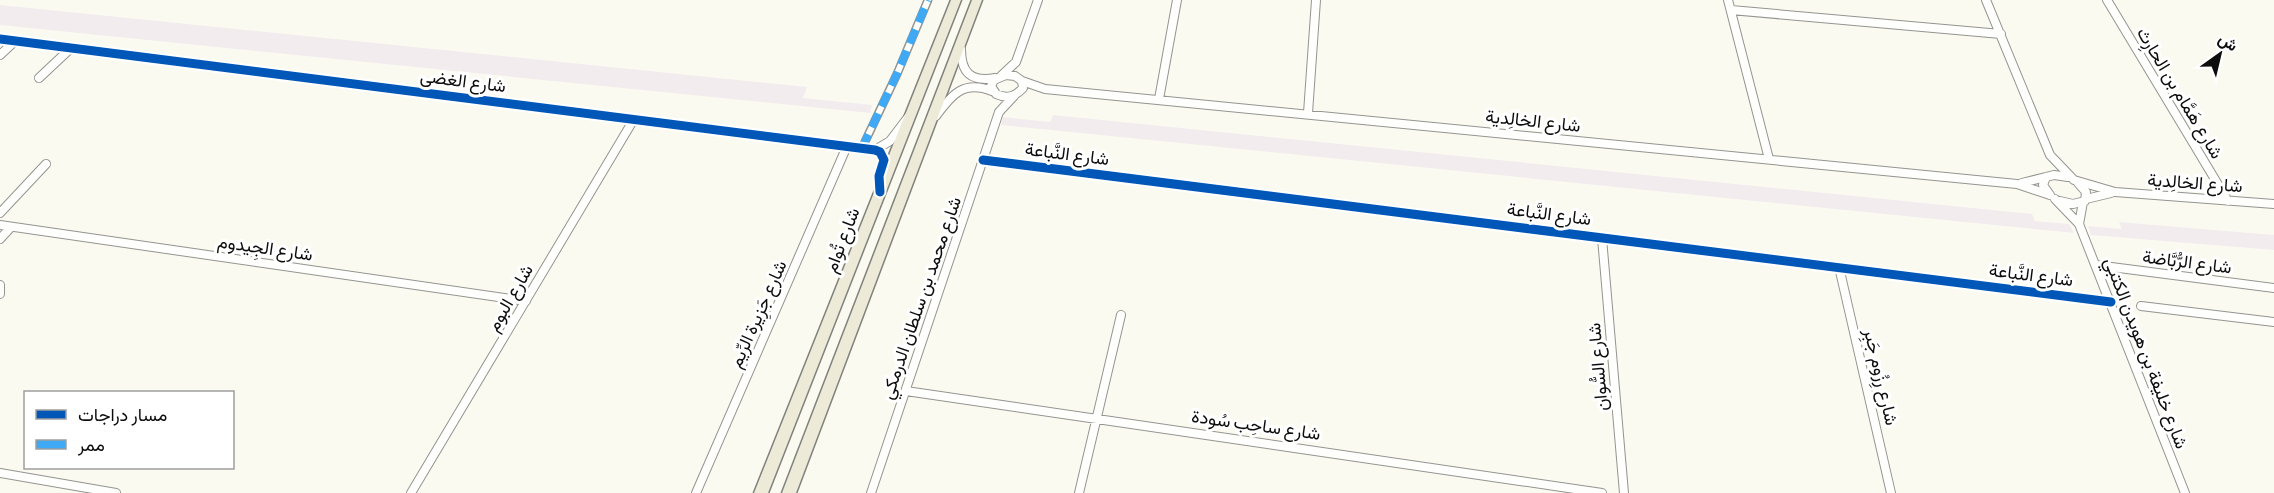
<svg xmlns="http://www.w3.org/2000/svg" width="2274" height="493" viewBox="0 0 2274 493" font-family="'Crimson Pro',Vazirmatn,serif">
<rect width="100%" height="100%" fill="#fbfaf1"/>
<path fill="#f3ecef" d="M0,5L807,87L803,98L872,105L870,113L0,25Z
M1053,115L2032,214L2035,221L2069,224L2074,233L1001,125L1003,117L1050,122Z
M2119,222L2274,235V250L2091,235L2088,226L2122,229Z"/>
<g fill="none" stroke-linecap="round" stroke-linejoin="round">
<defs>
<path id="pedestrian" d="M862,148L897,74L928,0"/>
<path id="minor" d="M1728,0L1769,159
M1986,0L2050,155L2073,179
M2107,0L2228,201
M1731,10L2001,34
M0,39L875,150L880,152L884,160L879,176V191
M961,49C961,73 971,82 995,78
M0,55L15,41
M1006,75L1015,76L1022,81L1023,88C1015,97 1007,99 996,94L991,86L994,80Z
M1001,76L1016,62L1038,0
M39,78L71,48
M1022,81L1045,89L2017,184L2050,195
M1159,99L1177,0
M1308,113L1316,0
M936,116C952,94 964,80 992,91
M875,150L890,141L909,116
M983,160L2111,302
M2046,177L2043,185L2050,195
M2074,180L2115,192L2274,204
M2022,183L2054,175L2068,177
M2055,199L2079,224L2185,493
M2086,199L2111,193
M2060,201L2073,204L2085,201L2086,192L2078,183
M0,213L46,164
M2079,224L2083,202
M0,225L526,301
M1602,238L1624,493
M0,239L11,227
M2096,265L2274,288
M1839,267L1891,493
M0,285V294
M2141,306L2274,322
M906,391L1602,493
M0,473L116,493
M411,493L634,119
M696,493L847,146
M871,493L999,112L1014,96
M1079,493L1121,315"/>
<path id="primary" d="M951,0H961L768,493H754Z
M972,0H982L796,493H782Z"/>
</defs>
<use href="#pedestrian" stroke="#949490" stroke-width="9"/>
<use href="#minor" stroke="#949490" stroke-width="10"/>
<use href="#primary" stroke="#81817d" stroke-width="3"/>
<use href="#pedestrian" stroke="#fefefd" stroke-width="6"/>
<use href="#minor" stroke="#fefefd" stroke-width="8"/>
<use href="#primary" fill="#edead8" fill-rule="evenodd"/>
<path stroke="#3fa9f5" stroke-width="8" stroke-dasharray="15 8" stroke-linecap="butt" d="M862,148L897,74L928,0"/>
<defs>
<path id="cycleway" d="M0,39L875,150L880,152L884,160L879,176L880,192
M983,160L2111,302"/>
</defs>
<use href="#cycleway" stroke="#fff" stroke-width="13"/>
<use href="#cycleway" stroke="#0057b8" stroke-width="9"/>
</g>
<g text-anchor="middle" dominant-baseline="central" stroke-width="6" stroke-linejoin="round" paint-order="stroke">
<g font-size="18" fill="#0d0d0d" stroke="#fff">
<text transform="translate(463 81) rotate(7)">شارع الغضى</text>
<text transform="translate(2180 93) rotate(59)">شارع هَمَّام بن الحارِث</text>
<text transform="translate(1533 121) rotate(6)">شارع الخالِدية</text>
<text transform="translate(1067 154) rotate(7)">شارع النَّباعة</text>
<text transform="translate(2195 183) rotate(4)">شارع الخالِدية</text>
<text transform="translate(1549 214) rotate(7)">شارع النَّباعة</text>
<text transform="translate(842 240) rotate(-69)">شارع تُوام</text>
<text transform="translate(265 248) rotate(8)">شارع الجِيدوم</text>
<text transform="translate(2187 262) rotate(7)">شارع الرُّبَّاضة</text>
<text transform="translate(2031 275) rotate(7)">شارع النَّباعة</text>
<text transform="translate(510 298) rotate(-60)">شارع البوم</text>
<text transform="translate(921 298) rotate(-71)">شارع محمد بن سلطان الدرمكي</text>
<text transform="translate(758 314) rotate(-66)">شارع جَزِيرة الرِّيم</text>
<text transform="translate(2146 353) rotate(69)">شارع خليفة بن هويدن الكتبي</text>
<text transform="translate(1598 367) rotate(-95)">شارع السُّوان</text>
<text transform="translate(1881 377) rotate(77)">شارع رِزُوم جَبِر</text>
<text transform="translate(1256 425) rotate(8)">شارع ساحِب سُودة</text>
</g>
</g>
<rect x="24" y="391" width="210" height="78" fill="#ffffff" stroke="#9e9e9e" stroke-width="1.5"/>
<rect x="36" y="410" width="30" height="9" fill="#0057b8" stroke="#9e9e9e" stroke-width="1.5"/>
<text x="78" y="421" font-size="18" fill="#0d0d0d">مسار دراجات</text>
<rect x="36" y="440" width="30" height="9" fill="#3fa9f5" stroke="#9e9e9e" stroke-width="1.5"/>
<text x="78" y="451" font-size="18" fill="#0d0d0d">ممر</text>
<g transform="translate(2220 54) rotate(34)" stroke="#ffffff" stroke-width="4.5" paint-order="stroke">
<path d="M0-4.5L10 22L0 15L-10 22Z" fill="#0d0d0d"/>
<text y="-9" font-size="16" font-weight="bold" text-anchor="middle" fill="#0d0d0d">ش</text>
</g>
</svg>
